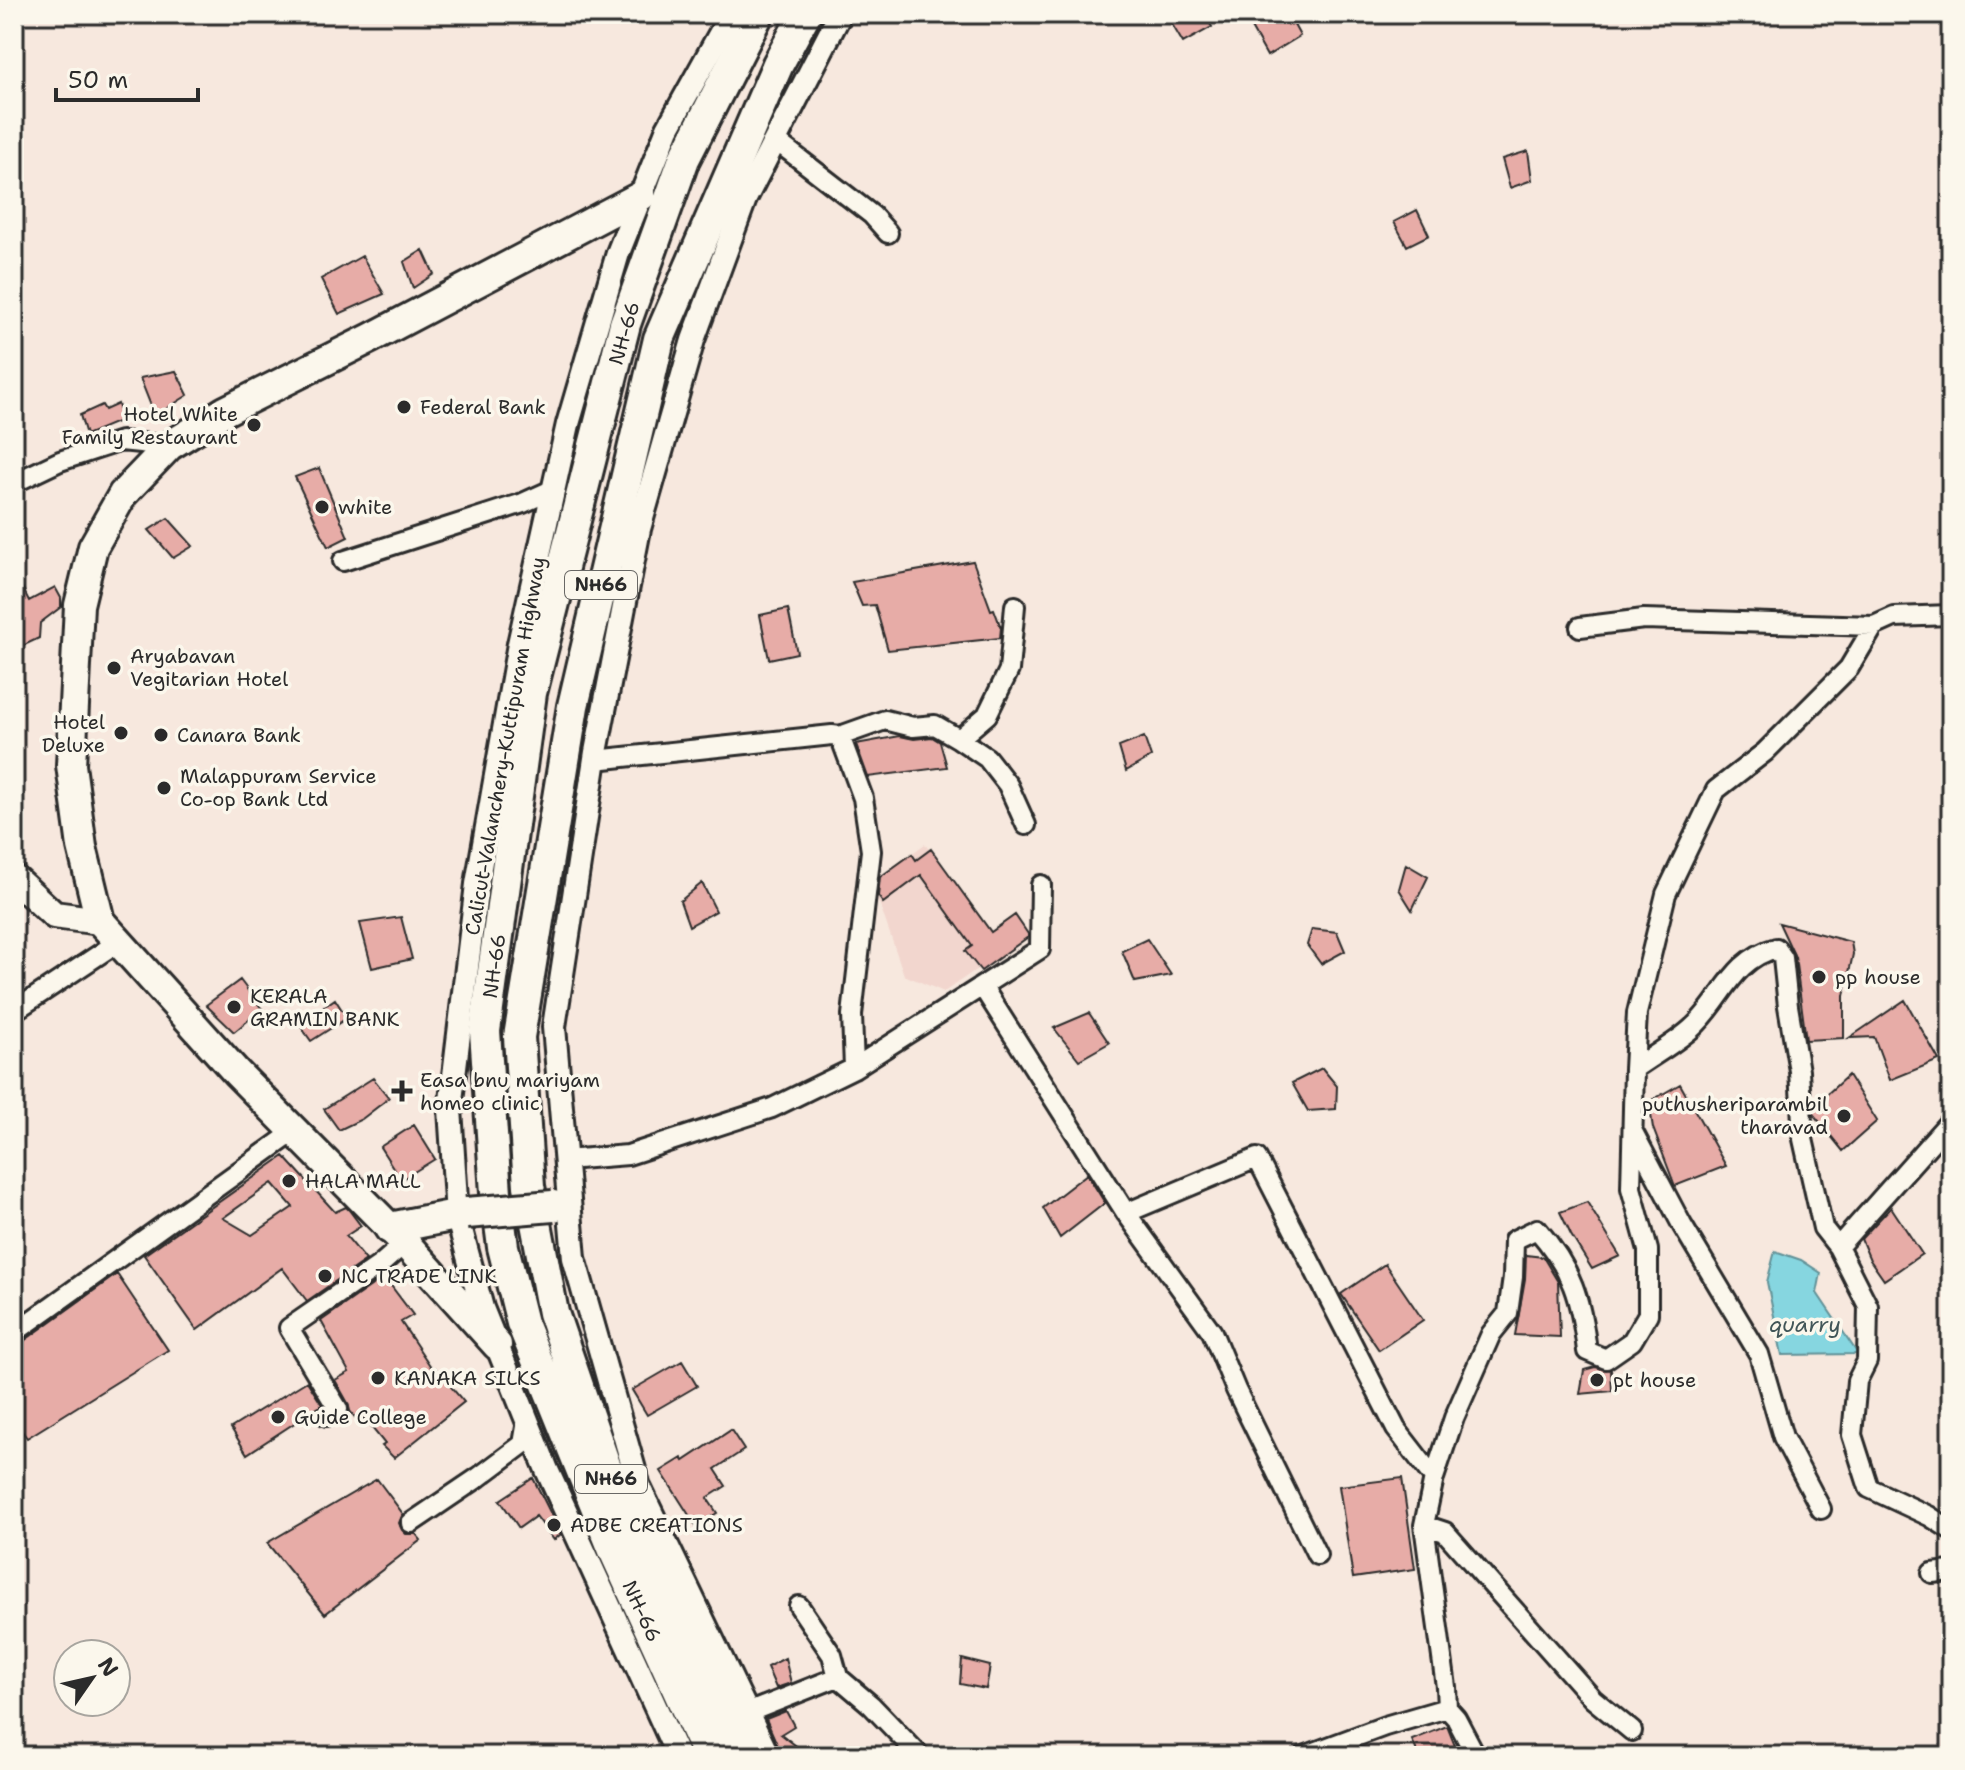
<svg xmlns="http://www.w3.org/2000/svg" width="1965" height="1770" viewBox="0 0 1965 1770" font-family="'Shantell Sans',sans-serif">
<rect width="100%" height="100%" fill="#f7e8de"/>
<filter id="ink" filterUnits="userSpaceOnUse"><feTurbulence type="fractalNoise" baseFrequency=".0125" numOctaves="2"/><feDisplacementMap in="SourceGraphic" scale="16" xChannelSelector="R" yChannelSelector="G"/><feConvolveMatrix kernelMatrix="1 2 1 2 8 2 1 2 1" color-interpolation-filters="sRGB"/></filter>
<g filter="url(#ink)">
<path fill="#f2d6ce" d="M925,844L990,935L1023,937L944,992L904,975L880,905L866,886Z"/>
<path fill="#86d6e0" stroke="#629298" stroke-width="2" d="M1775,1251L1801,1260L1821,1273L1817,1293L1858,1354L1782,1355L1767,1282Z"/>
<path fill="#e7aca7" stroke="#2b2b2b" stroke-width="2" fill-rule="evenodd" d="M1166,14H1204L1212,27L1183,43Z
M1265,14H1288L1300,36L1267,56L1249,24Z
M1528,151L1532,180L1510,188L1502,159Z
M1417,210L1429,235L1407,246L1394,222Z
M423,250L434,274L413,288L404,262Z
M362,256L384,294L339,314L321,279Z
M176,371L188,395L155,416L140,378Z
M118,404L122,420L86,435L80,415L102,405L105,410Z
M319,468L348,537L328,547L295,477Z
M168,518L193,546L173,558L149,530Z
M973,561L991,610L994,609L1001,628L1000,638L888,650L875,605L862,606L852,582Z
M14,571L29,601L55,587L61,598V607L40,623L39,638L14,650Z
M788,609L797,653L769,659L760,615Z
M900,736L914,739L932,737L940,742L947,767L868,777L856,744Z
M1144,737L1151,757L1126,771L1119,747Z
M931,849L991,932L1015,915L1028,934V937L981,971L965,951L972,946L921,875L883,903L878,896L880,877L912,854L916,860Z
M1406,864L1428,877L1412,910L1399,889Z
M702,883L716,911L689,926L680,901Z
M401,917L412,959L372,968L360,923Z
M1779,923L1851,942L1853,954L1844,996V1038L1806,1040L1795,957Z
M1312,929L1337,932L1345,951L1321,964L1307,945Z
M1147,939L1171,975L1135,982L1122,951Z
M240,980L262,1009L234,1032L206,1005Z
M335,999L347,1018L311,1041L299,1024Z
M1905,1000L1939,1060L1890,1080L1874,1037L1849,1038Z
M1089,1013L1109,1043L1079,1060L1054,1028Z
M1322,1068L1337,1086L1336,1109L1308,1111L1292,1083Z
M1848,1075L1877,1121L1843,1151L1814,1115L1813,1107Z
M373,1078L389,1098L362,1119L339,1130L324,1109Z
M1680,1084L1726,1166L1675,1186L1653,1128L1649,1102Z
M414,1125L435,1159L401,1180L380,1147Z
M284,1156L335,1212L346,1207L349,1210L361,1226L346,1236L366,1260L307,1301L282,1268L197,1330L144,1255ZM272,1183L293,1207L252,1235L223,1218Z
M1087,1174L1105,1203L1060,1238L1043,1208Z
M1587,1202L1620,1256L1592,1269L1571,1235L1560,1212Z
M1891,1207L1922,1254L1884,1280L1870,1260L1861,1239Z
M1526,1255L1543,1257L1558,1282L1560,1337L1515,1335L1525,1279Z
M1385,1264L1423,1320L1379,1350L1341,1294Z
M117,1274L168,1350L27,1438L14,1420V1345L21,1343Z
M381,1279L385,1285L389,1283L413,1315L401,1322L433,1370L435,1368L464,1402L394,1458L382,1446L385,1444L364,1418L358,1421L350,1411L348,1403L335,1380L349,1372L321,1321Z
M682,1361L697,1386L647,1415L632,1390Z
M1595,1367L1611,1370L1612,1391L1580,1394L1584,1370Z
M307,1381L322,1405L247,1454L231,1428Z
M731,1430L744,1450L715,1469L726,1486L707,1498L717,1513L696,1526L661,1471L682,1458L684,1461Z
M533,1478L561,1534L554,1540L536,1516L519,1528L500,1500Z
M1402,1478L1415,1569L1353,1578L1339,1486Z
M377,1479L403,1514L399,1523L402,1530L406,1534H416L421,1540L325,1614L267,1543Z
M785,1658L791,1683L776,1688L767,1667Z
M962,1659L990,1666L986,1689L960,1684Z
M786,1711L794,1726L781,1734L809,1756H782L766,1719Z
M1447,1726L1459,1756H1419L1412,1740Z"/>
<g fill="none" stroke-linecap="round" stroke-linejoin="round">
<defs>
<path id="minor" d="M775,140L872,215L888,233
M14,483L60,461L121,441L169,446
M343,561L523,503L554,489
M1580,627L1644,619L1874,626
M840,736L885,720L913,727L935,725L959,739L987,715L1009,670L1015,606
M959,739L987,758L1008,785L1026,825
M595,760L832,735L840,736L863,798L871,851L852,1015L854,1068
M982,986L1126,1213L1212,1332L1236,1390L1317,1555
M14,1011L118,942
M1634,1069L1637,1013L1666,894L1716,790L1765,752L1849,668L1874,626L1894,617L1951,615
M1633,1132L1682,1225L1759,1354L1783,1437L1821,1509
M565,1160L628,1155L772,1108L854,1068L1040,949L1041,885
M1126,1213L1257,1158L1396,1429L1434,1478
M1838,1247L1951,1120
M14,1333L295,1131
M327,1416L338,1409L289,1328L380,1265L405,1243
M411,1523L479,1477L523,1444L527,1421
M1424,1525L1445,1532L1593,1699L1632,1731
M1932,1573L1951,1571
M799,1606L832,1655L838,1677
M1447,1708L1456,1718L1476,1756
M747,1713L838,1677L871,1705L920,1756
M1304,1756L1385,1726L1447,1708L1446,1687L1424,1525L1434,1478L1454,1418L1491,1334L1508,1313L1513,1277L1514,1240L1537,1229C1572,1269 1581,1300 1587,1351L1606,1359L1632,1341L1648,1314V1250L1631,1188L1634,1069C1652,1056 1674,1044 1691,1029C1723,1001 1731,960 1776,948L1783,958L1788,1006L1799,1071L1803,1139L1823,1228L1838,1247L1868,1306L1867,1361L1857,1381L1852,1435L1869,1488L1929,1516L1951,1530"/>
<path id="tertiary" d="M678,1756L547,1470L482,1308L457,1215L450,1109L477,884L519,644L568,424L618,253L668,128L731,14
M768,1756L639,1487L574,1258L554,1027L596,752L639,529L693,340L745,199L840,14"/>
<path id="secondary" d="M14,878L54,915L100,921"/>
<path id="primary" d="M497,1345L405,1243L237,1073L100,921L82,847L71,765L79,605L93,547L123,494L169,446L225,411L371,338L641,196"/>
<path id="trunk" d="M390,1228L466,1213
M708,1756L613,1548L522,1323L503,1247L496,1193L485,1031L531,693L625,324L684,159L758,14
M740,1756L605,1465L553,1313L529,1186L519,1037L573,706L659,339L778,64L805,14"/>
</defs>
<use href="#minor" stroke="#2b2b2b" stroke-width="24"/>
<use href="#tertiary" stroke="#2b2b2b" stroke-width="28"/>
<use href="#secondary" stroke="#2b2b2b" stroke-width="32"/>
<use href="#primary" stroke="#2b2b2b" stroke-width="34"/>
<use href="#trunk" stroke="#2b2b2b" stroke-width="36"/>
<use href="#minor" stroke="#fbf7ec" stroke-width="18"/>
<use href="#tertiary" stroke="#fbf7ec" stroke-width="22"/>
<use href="#secondary" stroke="#fbf7ec" stroke-width="26"/>
<use href="#primary" stroke="#fbf7ec" stroke-width="28"/>
<use href="#trunk" stroke="#fbf7ec" stroke-width="30"/>
<defs>
<path id="trunk-bridge" d="M466,1213L553,1206"/>
</defs>
<use href="#trunk-bridge" stroke="#2b2b2b" stroke-width="36" stroke-linecap="butt"/>
<use href="#trunk-bridge" stroke="#fbf7ec" stroke-width="30"/>
</g>
</g>
<g fill="#2b2b2b" stroke="#fbf7ec" stroke-width="3">
<circle cx="404" cy="407" r="8"/>
<circle cx="254" cy="425" r="8"/>
<circle cx="322" cy="507" r="8"/>
<circle cx="114" cy="668" r="8"/>
<circle cx="121" cy="733" r="8"/>
<circle cx="161" cy="735" r="8"/>
<circle cx="164" cy="788" r="8"/>
<circle cx="1819" cy="977" r="8"/>
<circle cx="234" cy="1007" r="8"/>
<path d="M398 1079h8v8h8v8h-8v8h-8v-8h-8v-8h8z"/>
<circle cx="1844" cy="1116" r="8"/>
<circle cx="289" cy="1181" r="8"/>
<circle cx="325" cy="1276" r="8"/>
<circle cx="378" cy="1378" r="8"/>
<circle cx="1597" cy="1380" r="8"/>
<circle cx="278" cy="1417" r="8"/>
<circle cx="554" cy="1525" r="8"/>
</g>
<g text-anchor="middle" dominant-baseline="central" stroke-width="7" stroke-linejoin="round" paint-order="stroke">
<g fill="#fbf7ec" stroke="#696865" stroke-width="2">
<rect x="565" y="571" width="72" height="28" rx="6"/>
<rect x="575" y="1465" width="72" height="28" rx="6"/>
</g>
<g font-size="18" font-weight="bold" fill="#2b2b2b">
<text x="601" y="585">NH66</text>
<text x="611" y="1479">NH66</text>
</g>
<g font-size="20" fill="#2b2b2b" stroke="#fbf7ec">
<text transform="translate(624 333) rotate(-74)">NH-66</text>
<text transform="translate(505 746) rotate(-80)">Calicut-Valanchery-Kuttipuram Highway</text>
<text transform="translate(494 966) rotate(-82)">NH-66</text>
<text transform="translate(642 1611) rotate(65)">NH-66</text>
</g>
<g font-size="20" fill="#2b2b2b" stroke="#fbf7ec" text-anchor="start">
<text x="420" y="407">Federal Bank</text>
<text x="238" y="414" text-anchor="end">Hotel White<tspan x="238" dy="23">Family Restaurant</tspan></text>
<text x="338" y="507">white</text>
<text x="130" y="656">Aryabavan<tspan x="130" dy="23">Vegitarian Hotel</tspan></text>
<text x="105" y="722" text-anchor="end">Hotel<tspan x="105" dy="23">Deluxe</tspan></text>
<text x="177" y="735">Canara Bank</text>
<text x="180" y="776">Malappuram Service<tspan x="180" dy="23">Co-op Bank Ltd</tspan></text>
<text x="1835" y="977">pp house</text>
<text x="250" y="996">KERALA<tspan x="250" dy="23">GRAMIN BANK</tspan></text>
<text x="420" y="1080">Easa bnu mariyam<tspan x="420" dy="23">homeo clinic</tspan></text>
<text x="1828" y="1104" text-anchor="end">puthusheriparambil<tspan x="1828" dy="23">tharavad</tspan></text>
<text x="305" y="1181">HALA MALL</text>
<text x="341" y="1276">NC TRADE LINK</text>
<text x="394" y="1378">KANAKA SILKS</text>
<text x="1613" y="1380">pt house</text>
<text x="294" y="1417">Guide College</text>
<text x="570" y="1525">ADBE CREATIONS</text>
</g>
<g font-size="22" font-style="italic" fill="#425658" stroke="#fbf7ec">
<text x="1805" y="1324">quarry</text>
</g>
</g>
<rect width="1965" height="1770" fill="none" stroke="#fbf7ec" stroke-width="48"/>
<rect x="24" y="24" width="1917" height="1722" fill="none" stroke="#2b2b2b" stroke-width="3" filter="url(#ink)"/>
<g transform="translate(92 1678) rotate(56)"><circle r="38" fill="#fbf7ec" stroke="#a8a59f" stroke-width="2"/>
<path d="M0-6L14 30L0 20L-14 30Z" fill="#2b2b2b"/>
<text y="-12" font-size="22" font-weight="bold" text-anchor="middle" fill="#2b2b2b">N</text>
</g>
<path d="M56 88v12h142v-12" fill="none" stroke="#2b2b2b" stroke-width="4"/>
<text x="68" y="88" font-size="24" fill="#2b2b2b" stroke="#fbf7ec" stroke-width="6" paint-order="stroke">50 m</text>
</svg>
